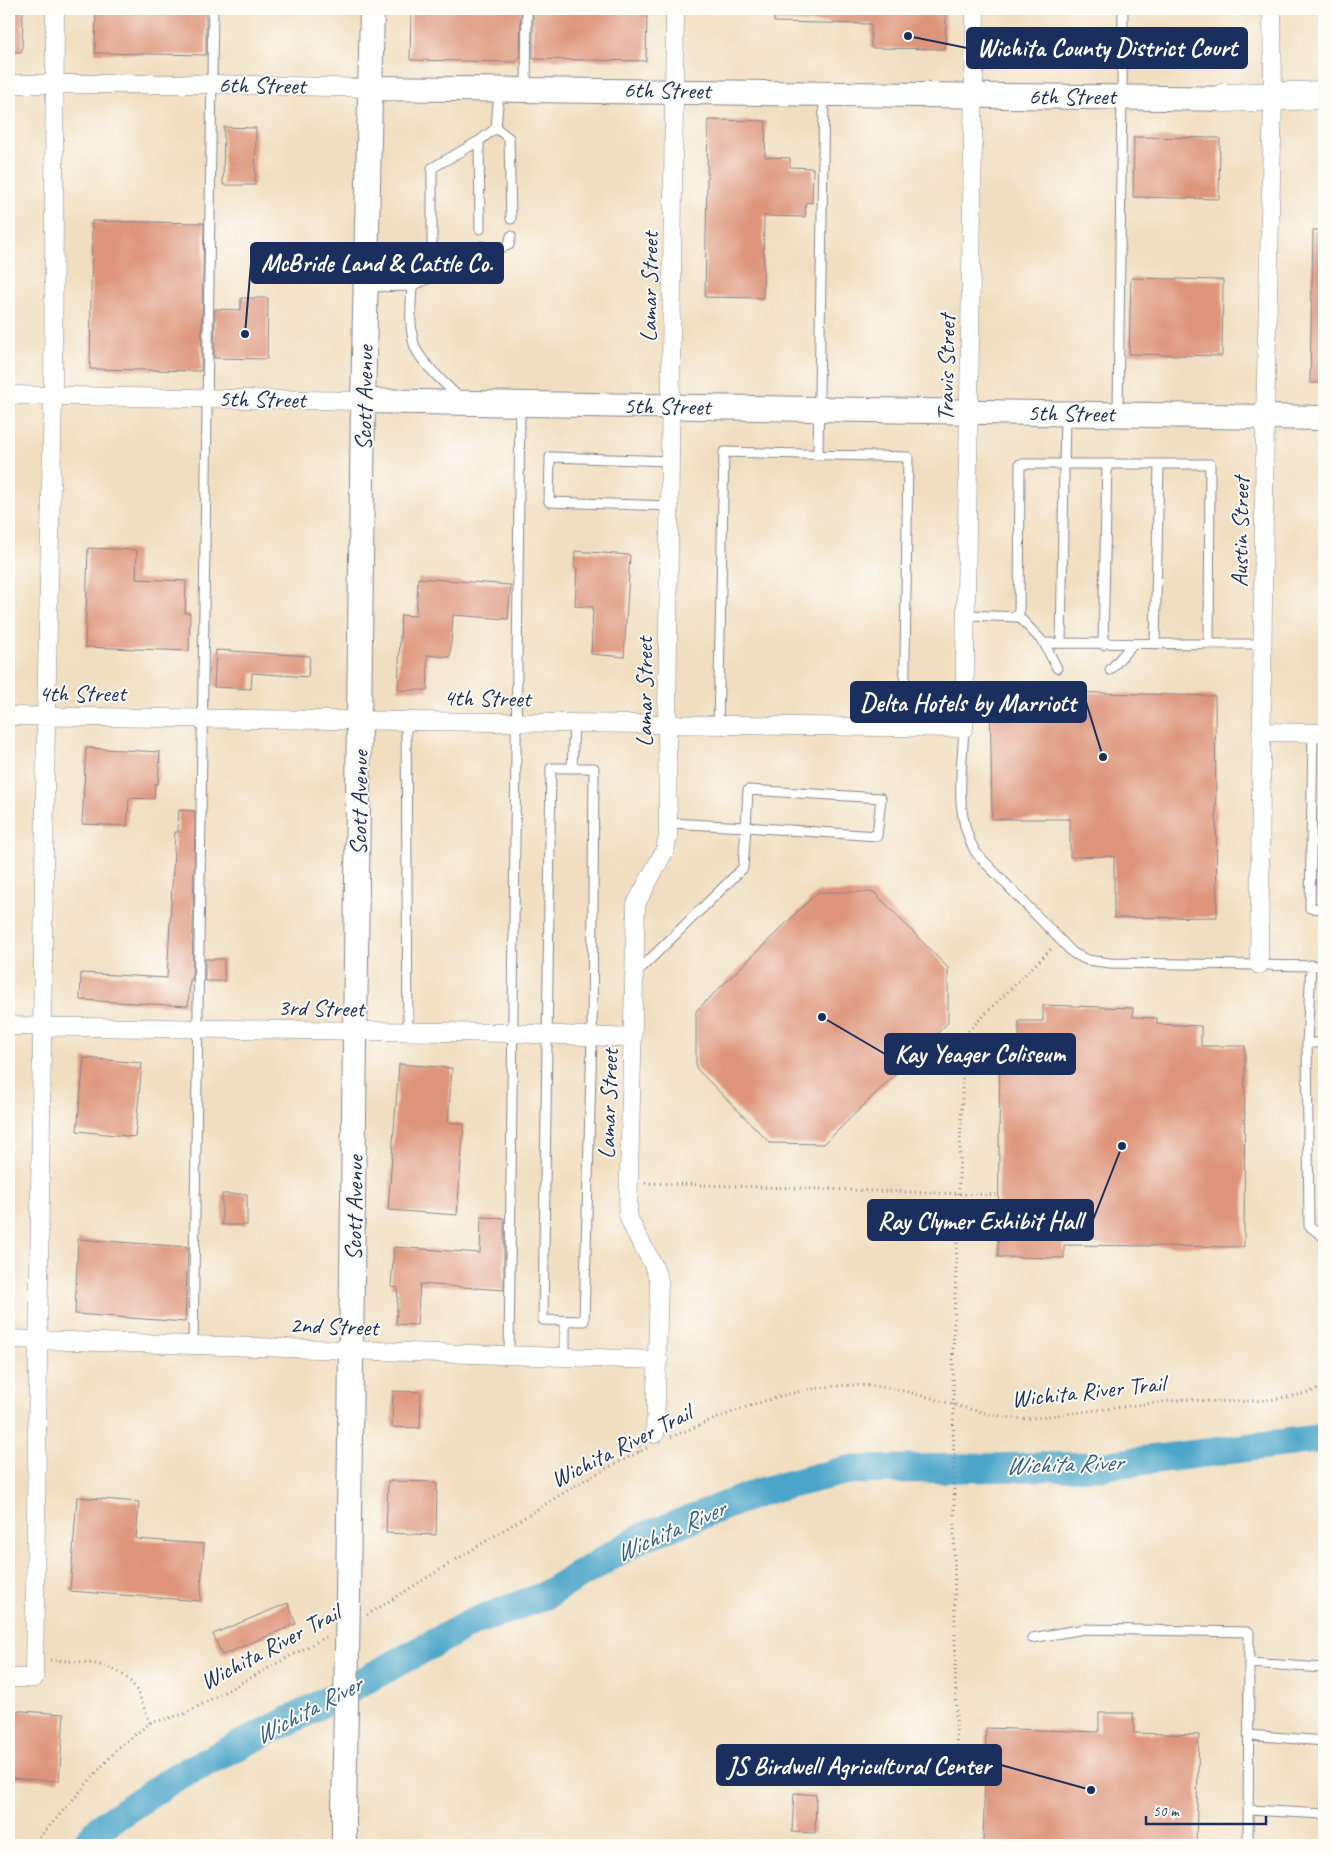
<svg xmlns="http://www.w3.org/2000/svg" width="1333" height="1854" viewBox="0 0 1333 1854" font-family="Caveat,sans-serif">
<rect width="100%" height="100%" fill="#fdfcf7"/>
<filter id="ink" filterUnits="userSpaceOnUse"><feTurbulence type="fractalNoise" baseFrequency=".02" numOctaves="2"/><feDisplacementMap in="SourceGraphic" scale="10" xChannelSelector="R" yChannelSelector="G"/><feConvolveMatrix kernelMatrix="1 2 1 2 8 2 1 2 1" color-interpolation-filters="sRGB"/></filter>
<filter id="wash" filterUnits="userSpaceOnUse"><feTurbulence type="fractalNoise" baseFrequency=".0096" numOctaves="4" result="noise"/><feDisplacementMap in="SourceGraphic" scale="20" xChannelSelector="R" yChannelSelector="G"/><feGaussianBlur stdDeviation="1.12" result="paint"/><feColorMatrix in="noise" values="0 0 0 0 0 0 0 0 0 0 0 0 0 0 0 0 0 1.4 0 .05"/><feComposite in="paint" operator="in"/></filter>
<g filter="url(#wash)">
<rect width="100%" height="100%" fill="#f1dec0"/>
<g fill="none" stroke-linecap="round" stroke-linejoin="round">
<path stroke="#4ca5c9" stroke-width="29" d="M85,1845L102,1826L176,1777L304,1713L473,1622L544,1596L641,1538L763,1491L848,1470L1100,1466L1324,1438"/>
</g>
<g id="blocks">
<path fill="#de957b" d="M9,9H23L22,52H9Z
M96,9H206V55L95,53Z
M411,9H521L520,59H517L516,62L410,60Z
M533,9H647L646,61L533,59Z
M774,9H946L945,49L871,48V24L774,22Z
M708,120L766,121L765,157L790,158V167L813,168L812,203L806,202L805,217L764,216L763,298L705,297Z
M224,127L256,128L255,185H223Z
M1134,137L1220,138L1219,199L1133,197Z
M92,221L204,223L201,371L90,369Z
M1313,230H1324V383H1310Z
M1131,278L1223,280L1222,356L1129,354Z
M241,298H268L267,359L214,358L215,309L241,310Z
M88,548L137,550L136,579L186,581L185,613H190L189,651L85,647Z
M575,551L630,555L624,657L591,654L593,607L575,606L577,568H574Z
M418,578L511,585L508,619L453,615L450,657L427,655L428,690H398L401,615L416,616Z
M216,650L310,656L308,677L252,673L251,689L214,687Z
M990,690L1215,696L1217,917L1114,918V856L1070,857V819H992Z
M86,748L160,752L158,784H155L154,799L129,798L127,826L82,824Z
M179,810L195,811L192,980H190L188,1006L80,1000L81,973L167,978L175,832H178Z
M818,892H874L948,968V1023L824,1144L770,1143L696,1068V1011Z
M205,959H224V981H205Z
M1043,1005L1133,1008V1017L1157,1018V1024L1201,1026V1046H1245L1244,1247L1064,1245V1258L998,1257L1000,1039H1019V1021H1043Z
M84,1058L142,1063L135,1137L77,1131Z
M399,1064L452,1068L448,1122L464,1124L457,1215L388,1210Z
M222,1194H247V1225H222Z
M481,1217L504,1218V1290L420,1284L417,1325L396,1324L398,1288L391,1287L394,1247L480,1253Z
M78,1239L188,1247L185,1322L75,1314Z
M393,1391L421,1392L420,1428L392,1427Z
M388,1481L437,1482L436,1535L386,1533Z
M77,1497L139,1502L136,1539L204,1544L200,1601L70,1591Z
M288,1603L296,1624L222,1655L213,1634Z
M9,1710L64,1714L59,1781L9,1778Z
M1099,1713H1133L1134,1733L1199,1735L1196,1845H983L986,1728L1099,1732Z
M794,1793L816,1795L815,1833L792,1832Z"/>
</g>
</g>
<g filter="url(#ink)">
<use href="#blocks" fill-opacity="0" stroke="#86868f" stroke-width="1"/>
<g fill="none" stroke-linecap="round" stroke-linejoin="round">
<defs>
<path id="service" d="M526,88L527,9
M496,128L509,138L511,219
M480,229L479,141L496,128L499,91
M432,249V168L479,141
M483,253L509,245L511,236
M412,286C411,305 409,325 414,344C418,360 448,387 460,398
M366,287L412,286L483,253L482,246
M1118,413L1123,9
M818,455L824,96
M670,506L549,502L550,457L671,461
M966,615L1019,617L1044,643L1262,644
M1019,617L1020,464H1210L1209,644
M1044,643L1057,668
M1061,643L1065,414
M1155,644L1159,464
M1103,645L1107,464
M1110,670L1132,645
M406,720L408,1032
M718,726L724,452L908,457L904,728
M964,728C962,773 953,813 976,853L1073,953L1087,960L1110,963L1324,966
M1313,733L1310,908L1324,909
M551,768H594L592,1036L584,1321L543,1320Z
M572,768L574,724
M748,790L881,798L877,836L746,827Z
M1311,965L1307,1043L1309,1226L1324,1237
M635,974L743,868L746,827L668,823
M1307,1043H1324
M565,1321V1357
M193,1346L213,9
M509,1356L520,406
M1032,1638L1084,1629L1249,1632V1663
M1248,1735L1324,1741
M1249,1810L1324,1814
M1248,1845L1249,1663L1324,1668"/>
<path id="minor" d="M1272,9L1273,96
M9,84H212L370,88
M9,395L363,401
M9,716C327,718 645,726 964,728L975,9
M1261,732L1324,733
M1259,965L1265,417L1273,100
M9,1026L512,1033L633,1038
M9,1339L659,1360
M655,1434L659,1281C653,1257 635,1238 628,1215L636,904L665,850L668,837L667,725L675,9
M9,1678H34L46,717L53,397L55,9"/>
<path id="secondary" d="M370,88L1240,99
M363,401L1324,418
M348,1597L363,401L372,9
M344,1845V1814"/>
<path id="motorway" d="M1223,98L1324,95"/>
</defs>
<use href="#service" stroke="#86868f" stroke-width="11"/>
<use href="#minor" stroke="#86868f" stroke-width="19"/>
<use href="#secondary" stroke="#86868f" stroke-width="26"/>
<use href="#motorway" stroke="#86868f" stroke-width="29"/>
<path stroke="#86868f" stroke-width="3" stroke-dasharray="1 4" stroke-linecap="butt" d="M645,1183L996,1195
M953,1354L964,1035L1052,948
M671,1437C734,1411 803,1380 873,1386C925,1391 973,1416 1025,1419L1186,1399C1232,1404 1281,1403 1324,1387
M639,1452L640,1440
M367,1615L586,1479L647,1448
M955,1650L957,1779
M50,1660C80,1662 120,1660 137,1691C142,1701 146,1713 150,1723
M33,1845L119,1747L150,1723L184,1714L329,1635"/>
<use href="#service" stroke="#fff" stroke-width="9"/>
<use href="#minor" stroke="#fff" stroke-width="18"/>
<use href="#secondary" stroke="#fff" stroke-width="24"/>
<use href="#motorway" stroke="#fff" stroke-width="28"/>
<defs>
<path id="secondary-bridge" d="M344,1814L348,1597"/>
</defs>
<use href="#secondary-bridge" stroke="#86868f" stroke-width="26" stroke-linecap="butt"/>
<path stroke="#86868f" stroke-width="3" stroke-dasharray="1 4" stroke-linecap="butt" d="M953,1354L955,1650"/>
<use href="#secondary-bridge" stroke="#fff" stroke-width="24"/>
</g>
</g>
<g text-anchor="middle" dominant-baseline="central" stroke-width="4" stroke-linejoin="round" paint-order="stroke">
<g font-size="24" fill="#1b2f5e" stroke="#fdfcf7">
<text transform="translate(262 85) rotate(1)">6th Street</text>
<text transform="translate(667 90) rotate(1)">6th Street</text>
<text x="1072" y="96">6th Street</text>
<text transform="translate(649 287) rotate(-89)">Lamar Street</text>
<text transform="translate(946 368) rotate(-89)">Travis Street</text>
<text transform="translate(364 398) rotate(-89)">Scott Avenue</text>
<text transform="translate(262 399) rotate(1)">5th Street</text>
<text transform="translate(667 406) rotate(1)">5th Street</text>
<text transform="translate(1071 413) rotate(1)">5th Street</text>
<text transform="translate(1240 532) rotate(-89)">Austin Street</text>
<text transform="translate(644 692) rotate(-90)">Lamar Street</text>
<text x="82" y="693">4th Street</text>
<text transform="translate(487 698) rotate(1)">4th Street</text>
<text transform="translate(359 803) rotate(-89)">Scott Avenue</text>
<text transform="translate(321 1008) rotate(1)">3rd Street</text>
<text transform="translate(608 1104) rotate(-88)">Lamar Street</text>
<text transform="translate(354 1208) rotate(-89)">Scott Avenue</text>
<text transform="translate(334 1326) rotate(2)">2nd Street</text>
<text transform="translate(1088 1391) rotate(-6)">Wichita River Trail</text>
<text transform="translate(621 1446) rotate(-27)">Wichita River Trail</text>
<text transform="translate(270 1647) rotate(-28)">Wichita River Trail</text>
</g>
<g font-size="25" font-style="italic" fill="#2f5e89" stroke="#fdfcf7">
<text transform="translate(1064 1464) rotate(-2)">Wichita River</text>
<text transform="translate(670 1531) rotate(-24)">Wichita River</text>
<text transform="translate(308 1710) rotate(-28)">Wichita River</text>
</g>
</g>
<path fill="none" stroke="#1b2f5e" stroke-width="2" d="M908 36L967 48M245 334L251 263M1103 757L1086 702M822 1017L885 1054M1122 1146L1093 1220M1091 1790L1001 1765"/>
<g fill="#1b2f5e" stroke="#fdfcf7" stroke-width="2">
<circle cx="908" cy="36" r="5"/>
<circle cx="245" cy="334" r="5"/>
<circle cx="1103" cy="757" r="5"/>
<circle cx="822" cy="1017" r="5"/>
<circle cx="1122" cy="1146" r="5"/>
<circle cx="1091" cy="1790" r="5"/>
</g>
<g fill="#1b2f5e" stroke="#1b2f5e" stroke-width="2">
<rect x="967" y="28" width="280" height="40" rx="5"/>
<rect x="251" y="243" width="252" height="40" rx="5"/>
<rect x="851" y="682" width="235" height="40" rx="5"/>
<rect x="885" y="1034" width="190" height="40" rx="5"/>
<rect x="868" y="1200" width="225" height="40" rx="5"/>
<rect x="717" y="1745" width="284" height="40" rx="5"/>
</g>
<g font-size="25" text-anchor="middle" font-weight="bold" fill="#fff">
<text x="1107" y="56">Wichita County District Court</text>
<text x="377" y="271">McBride Land &amp; Cattle Co.</text>
<text x="968" y="711">Delta Hotels by Marriott</text>
<text x="980" y="1062">Kay Yeager Coliseum</text>
<text x="980" y="1229">Ray Clymer Exhibit Hall</text>
<text x="859" y="1774">JS Birdwell Agricultural Center</text>
</g>
<rect width="1333" height="1854" fill="none" stroke="#fdfcf7" stroke-width="30"/>
<path d="M1146 1816v8h120v-8" fill="none" stroke="#1b2f5e" stroke-width="2.5"/>
<text x="1153" y="1816" font-size="15" fill="#1b2f5e" stroke="#fdfcf7" stroke-width="4" paint-order="stroke">50 m</text>
</svg>
